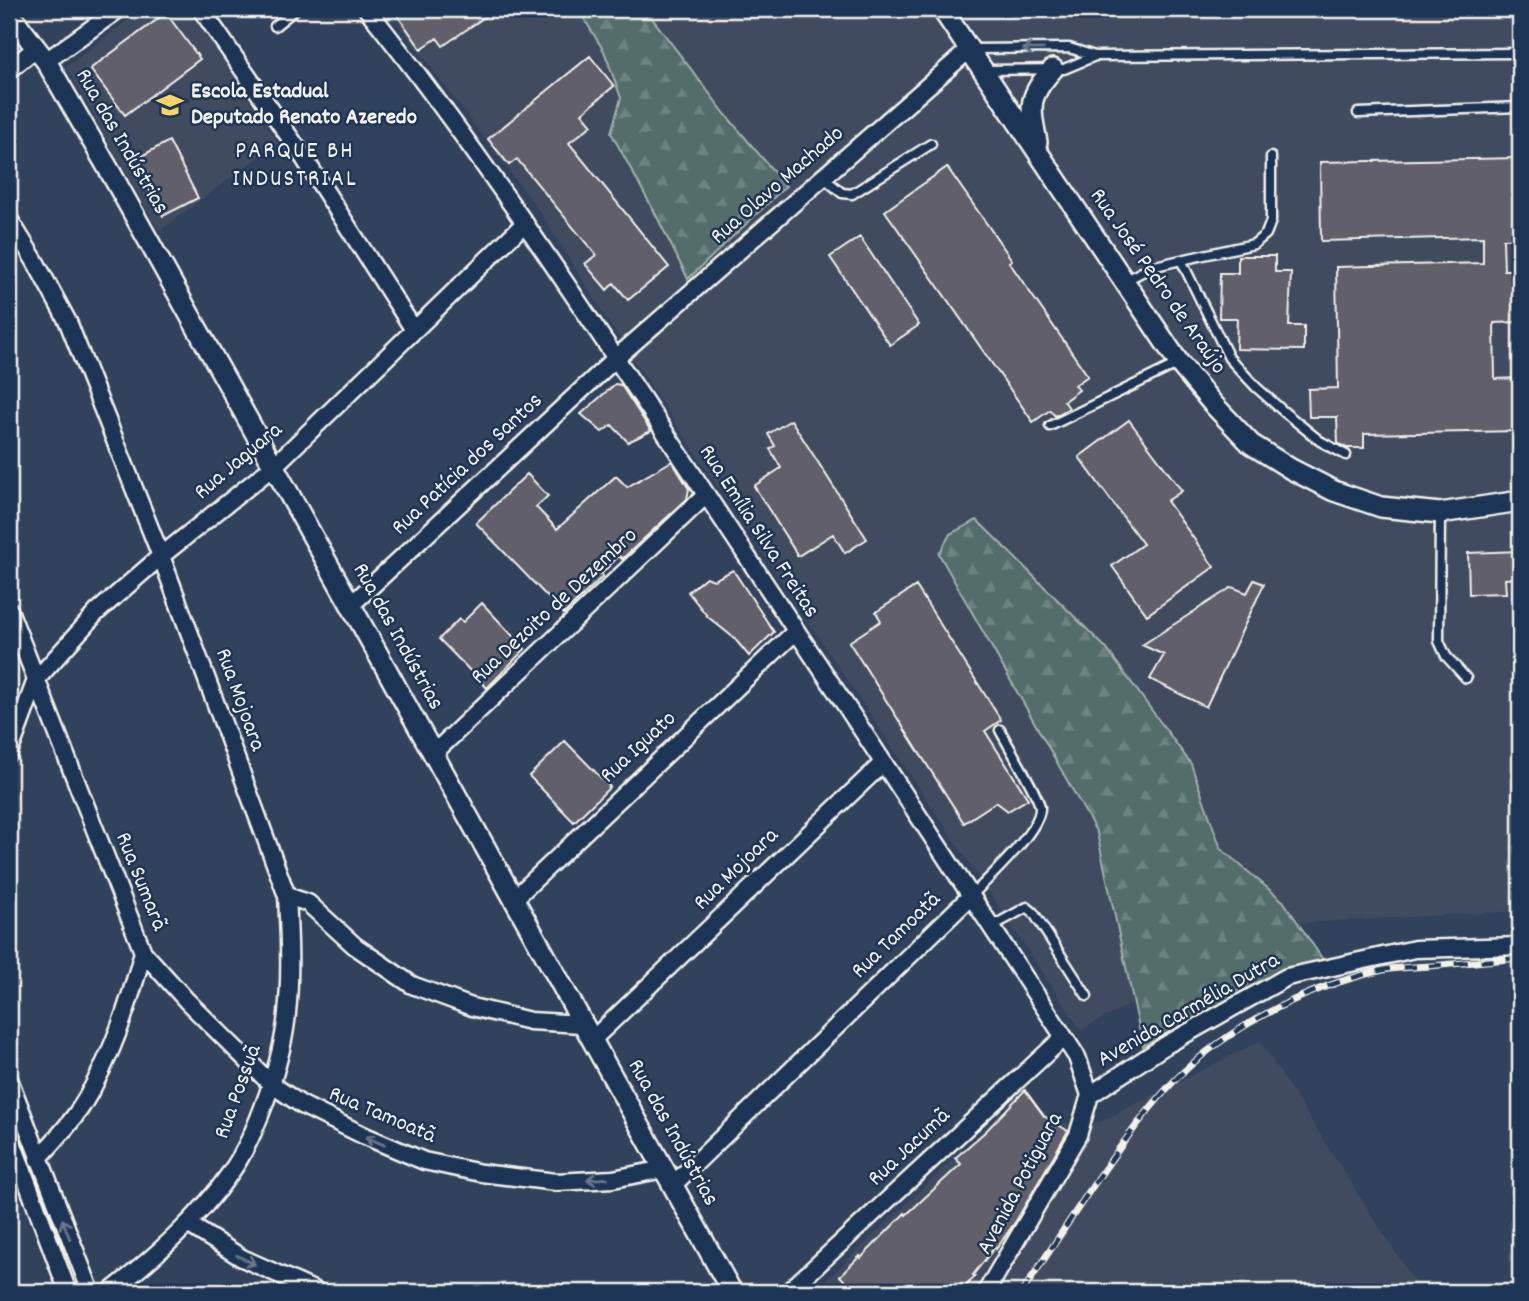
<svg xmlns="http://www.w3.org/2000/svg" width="1529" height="1301" viewBox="0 0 1529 1301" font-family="Dekko,sans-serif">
<defs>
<pattern id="forest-firs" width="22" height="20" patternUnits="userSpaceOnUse" patternTransform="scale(1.75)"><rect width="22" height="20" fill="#526e6b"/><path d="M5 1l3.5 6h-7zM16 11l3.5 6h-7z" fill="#6c8380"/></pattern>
</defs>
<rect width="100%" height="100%" fill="#31425d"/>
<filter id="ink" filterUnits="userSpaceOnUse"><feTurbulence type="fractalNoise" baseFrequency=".0143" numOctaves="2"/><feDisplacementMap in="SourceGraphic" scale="14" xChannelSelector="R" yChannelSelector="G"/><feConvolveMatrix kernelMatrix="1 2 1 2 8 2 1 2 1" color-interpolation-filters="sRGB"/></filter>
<g filter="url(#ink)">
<path fill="#3f4b61" d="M143,9H188L278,143L159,231L66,67Z
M387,9H1520V911L1283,924L1081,1030L616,334L540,212Z
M1260,1041L1421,1292H814L1023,1092L1056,1124L1100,1122Z"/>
<path fill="url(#forest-firs)" stroke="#a3b0aa" stroke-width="2" d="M578,9H645L726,115L786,186L688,279L654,211L611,133L621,98L604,51Z
M977,520L1106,648L1191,764L1221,849L1283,901L1324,961L1143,1046L1097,833L939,554L950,534Z"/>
<path fill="#605f6a" stroke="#f4f1e8" stroke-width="2" d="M393,9H496L443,46L437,38L421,49Z
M166,13L200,59L125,115L90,69Z
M590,56L614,86L582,113L592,125L569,143L669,267L628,300L614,283L607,290L585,264L596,255L517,159L509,165L488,139Z
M169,141L198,198L163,216L134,160Z
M1520,158V238L1503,239L1504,270H1520V322L1494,323L1495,379L1519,378L1520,431L1364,434V448H1347L1338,443L1337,417H1309L1308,389L1338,388L1336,267L1483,263V237L1321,241L1320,162Z
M947,167L1012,260L1009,262L1088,376L1075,385L1079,390L1064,401L1069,408L1055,416L1050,410L1033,422L885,211Z
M860,237L919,325L890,345L830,257Z
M1238,256H1275V272H1291L1289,326H1304V350L1236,349L1237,318H1219L1220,273H1238Z
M615,384L621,385L651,431L628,442L612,425L602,432L581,414Z
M791,420L867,539L845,553L833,534L798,556L754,486L781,468L770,449L775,446L768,434Z
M1129,420L1182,491L1167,501L1214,567L1147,615L1112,566L1143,544L1079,457Z
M672,461L689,489L687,499L622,559L619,556L601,574L603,576L564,614L476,523L527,474L548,496L536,507L557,529L616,476L627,487Z
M1520,551V578L1505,579L1506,593L1469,594L1468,553Z
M733,570L774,632L749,656L734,638L708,617L688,592L706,577L714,580Z
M1254,580L1264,584L1206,707L1150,679L1164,655L1142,645L1232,587L1247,593Z
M916,586L1001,720L985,731L1028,799L1008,811L996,802L964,823L849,642L881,621L876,612Z
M482,603L525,649L487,688L439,639L459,619L463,622Z
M565,741L610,787L574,822L529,776Z
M1025,1090L1044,1116L1068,1131L1016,1221L996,1249L995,1247L973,1275L975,1276L961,1292H855L840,1276L860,1256L861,1258L905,1213L906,1215L961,1164L955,1158L986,1131Z"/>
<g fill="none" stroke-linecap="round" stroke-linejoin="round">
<defs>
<path id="service" d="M275,26L296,9
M971,49L1069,48L1095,56L1520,53
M985,70L1064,69L1095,56
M1358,113L1520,107
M823,177L842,193L852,194L931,144
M1181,260L1254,244L1266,234L1271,221V157
M1125,281L1151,267L1181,260L1229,358L1256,387L1283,411L1320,441L1346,455
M1050,426L1179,363
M1440,513L1439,641L1446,656L1466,678
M971,896C987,880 1042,829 1040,807C1039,796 1007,744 1000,730
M991,927L1027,907L1033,912L1087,996"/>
<path id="minor" d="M201,9L302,155L414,330
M367,9C491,165 599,333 709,499C832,685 955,870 1077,1057L1090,1095
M46,61L119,9
M9,70L36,48
M9,219L35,261L68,322L161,556L287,896C289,935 291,974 287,1013C283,1059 257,1135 231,1172C198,1219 155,1257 110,1292
M351,605L616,358L970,49
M9,610L143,952L187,1001L271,1084L302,1105L365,1136L424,1161L481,1173L556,1182L613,1179L664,1169
M9,753L36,680L97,612L161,556L274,466L525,223
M434,753L706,495
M287,896L308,903L355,946L412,985L472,1007L530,1021L582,1024
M514,899L796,631
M592,1040L883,763
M9,1079L91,1292
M1090,1095L1166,1045L1287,977L1415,949L1520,946
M9,1134L68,1292
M38,1159C54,1141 71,1124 83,1104C112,1057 129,1004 143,952
M673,1185L971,896
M188,1224L242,1258L318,1292
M788,1292L1064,1037
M986,1292L1078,1135L1090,1095"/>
<path id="tertiary" d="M942,9L1179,363L1213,404L1251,444L1291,469L1334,491L1381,507L1440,513L1520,501
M9,13L46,61L112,175L732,1292
M1037,142C1030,106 1027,97 1053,69"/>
</defs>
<use href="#service" stroke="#f4f1e8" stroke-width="13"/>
<use href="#minor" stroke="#f4f1e8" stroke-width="21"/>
<use href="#tertiary" stroke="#f4f1e8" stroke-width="24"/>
<use href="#service" stroke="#1d3557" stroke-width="8"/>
<use href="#minor" stroke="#1d3557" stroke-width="16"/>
<use href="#tertiary" stroke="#1d3557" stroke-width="19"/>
<defs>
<path id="rail" d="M1022,1292C1068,1225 1110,1154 1163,1093C1216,1032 1305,987 1383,970C1398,967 1415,967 1430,966C1460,963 1490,961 1520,958"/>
</defs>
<use href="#rail" stroke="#f4f1e8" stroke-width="7"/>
<use href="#rail" stroke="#1d3557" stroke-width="4.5" stroke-dasharray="13" stroke-linecap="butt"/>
</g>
<defs><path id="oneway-shaft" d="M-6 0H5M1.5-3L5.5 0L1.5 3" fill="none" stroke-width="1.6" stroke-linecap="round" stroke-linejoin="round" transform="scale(1.75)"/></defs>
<g stroke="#68778a">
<use href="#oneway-shaft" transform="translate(1033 49) rotate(179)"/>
<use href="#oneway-shaft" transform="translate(375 1141) rotate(-157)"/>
<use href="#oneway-shaft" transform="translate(597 1179) rotate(177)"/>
<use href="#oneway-shaft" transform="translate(66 1229) rotate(-111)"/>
<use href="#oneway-shaft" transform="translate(246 1260) rotate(27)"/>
</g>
</g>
<defs>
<symbol id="school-bare" viewBox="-9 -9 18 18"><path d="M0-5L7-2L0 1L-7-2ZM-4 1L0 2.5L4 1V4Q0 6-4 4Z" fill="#ffd166" stroke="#1d3557" stroke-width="2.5" paint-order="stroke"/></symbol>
</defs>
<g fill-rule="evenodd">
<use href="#school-bare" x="151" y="86" width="38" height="38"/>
</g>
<g text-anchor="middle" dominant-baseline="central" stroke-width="5" stroke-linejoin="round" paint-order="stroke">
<g font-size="23" font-weight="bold" fill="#f4f1e8" stroke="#1d3557" text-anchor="start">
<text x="191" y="92">Escola Estadual<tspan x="191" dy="26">Deputado Renato Azeredo</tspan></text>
</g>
<g font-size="23" fill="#f4f1e8" stroke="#1d3557">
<text transform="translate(121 142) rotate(60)">Rua das Indústrias</text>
<text transform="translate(778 186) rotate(-41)">Rua Olavo Machado</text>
<text transform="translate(1157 282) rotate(55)">Rua José Pedro de Araújo</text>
<text transform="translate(239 462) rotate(-40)">Rua Jaguara</text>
<text transform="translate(468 465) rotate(-43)">Rua Patícia dos Santos</text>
<text transform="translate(758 532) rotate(57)">Rua Emília Silva Freitas</text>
<text transform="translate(555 607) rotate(-43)">Rua Dezoito de Dezembro</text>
<text transform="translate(397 637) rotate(61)">Rua das Indústrias</text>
<text transform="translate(239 700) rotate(70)">Rua Mojoara</text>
<text transform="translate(639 748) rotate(-43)">Rua Iguato</text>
<text transform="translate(737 870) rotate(-44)">Rua Mojoara</text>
<text transform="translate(140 882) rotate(68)">Rua Sumarã</text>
<text transform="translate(897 936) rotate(-44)">Rua Tamoatã</text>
<text transform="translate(1189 1011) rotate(-30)">Avenida Carmélia Dutra</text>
<text transform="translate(239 1092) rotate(-70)">Rua Possuã</text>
<text transform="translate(382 1116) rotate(23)">Rua Tamoatã</text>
<text transform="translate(672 1133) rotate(61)">Rua das Indústrias</text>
<text transform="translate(910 1148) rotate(-43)">Rua Jacumã</text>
<text transform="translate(1021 1184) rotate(-62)">Avenida Potiguara</text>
</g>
<g font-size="24" letter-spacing="2" fill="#f4f1e8" stroke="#1d3557">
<text x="295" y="152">PARQUE BH<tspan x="295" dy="28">INDUSTRIAL</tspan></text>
</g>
</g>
<rect width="1529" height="1301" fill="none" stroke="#1d3557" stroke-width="35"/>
<rect x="18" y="18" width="1494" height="1266" fill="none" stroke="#f4f1e8" stroke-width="2.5" filter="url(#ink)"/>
</svg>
